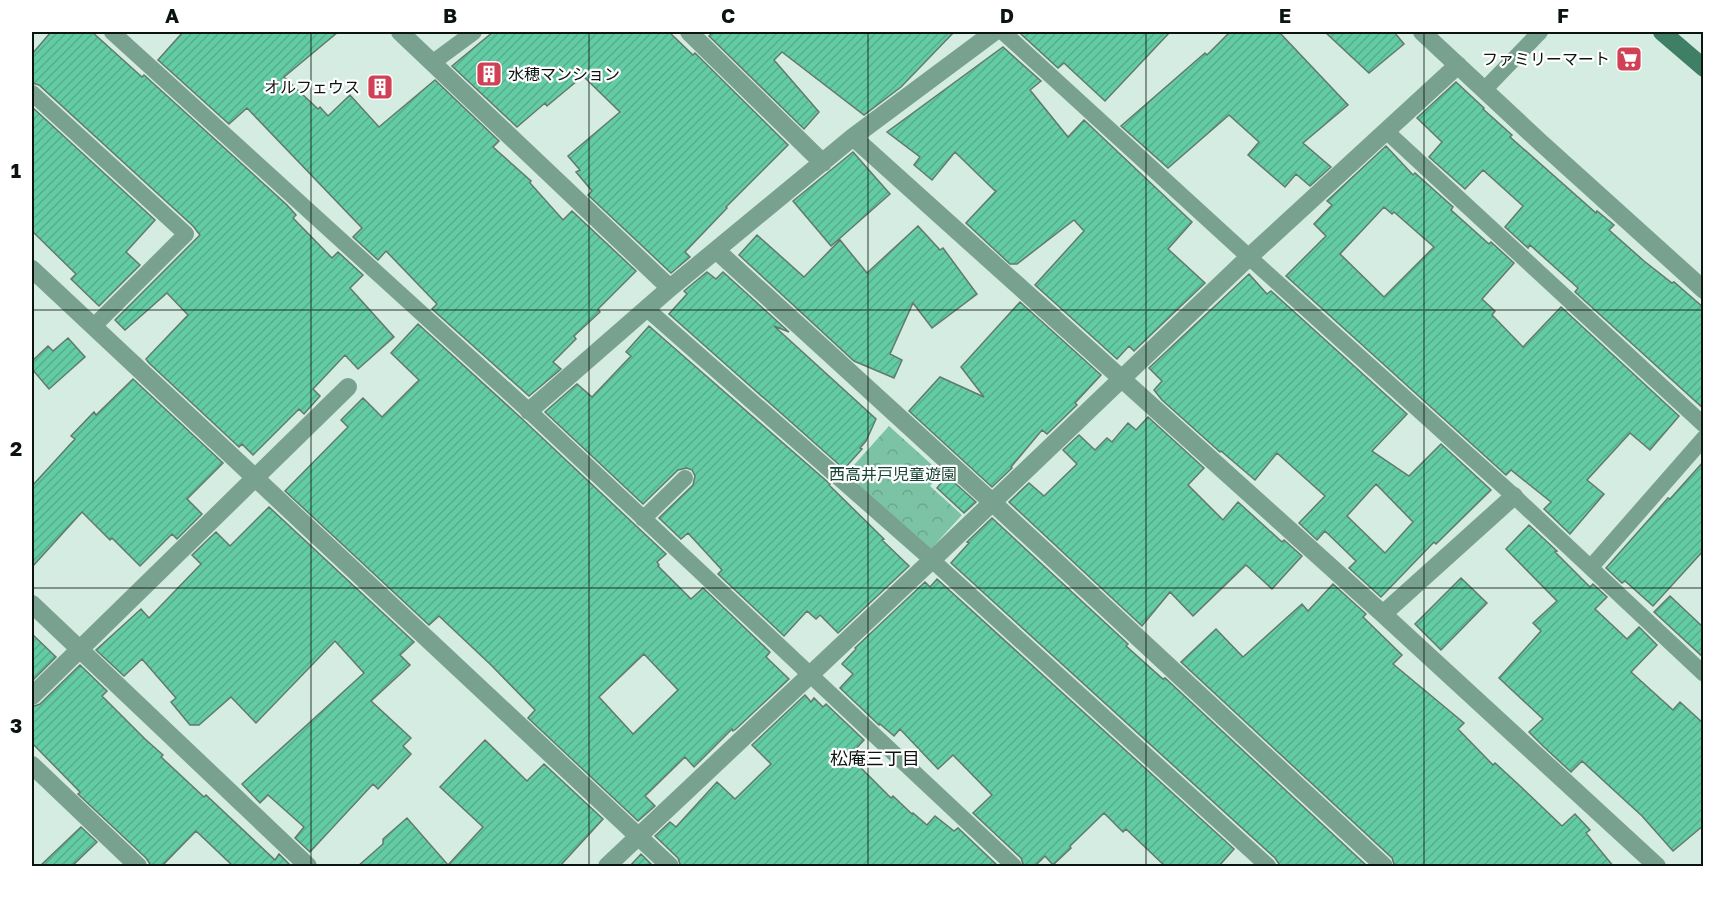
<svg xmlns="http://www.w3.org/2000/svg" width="1735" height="898" viewBox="0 0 1735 898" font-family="'Golos Text','Noto Sans JP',sans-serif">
<defs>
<pattern id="park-crowns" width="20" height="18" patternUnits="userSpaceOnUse" patternTransform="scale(1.5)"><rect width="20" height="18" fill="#7cc3a6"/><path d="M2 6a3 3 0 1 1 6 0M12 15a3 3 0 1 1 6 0" fill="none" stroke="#6aa78e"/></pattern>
<pattern id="building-hatch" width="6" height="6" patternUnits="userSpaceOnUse" patternTransform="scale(1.5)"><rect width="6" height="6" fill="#64cca5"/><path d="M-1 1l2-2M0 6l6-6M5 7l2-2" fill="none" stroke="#56ae8d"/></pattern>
</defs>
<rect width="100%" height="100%" fill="#d4ece1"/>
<path fill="url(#park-crowns)" d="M889,426L941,473L930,486L962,515L929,551L845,475Z"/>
<path fill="url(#building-hatch)" stroke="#63786e" stroke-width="1.5" fill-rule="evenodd" d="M51,32H92L142,77L144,75L287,205L296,215L293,218L332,258L338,252L363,275L350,288L394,337L358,369L345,355L313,389L320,396L304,414L299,409L253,455L242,444L239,447L149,363L146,359L188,315L167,293L125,330L115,320L200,235L193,226L39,85L32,83V54Z
M183,32H338L284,77L318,109L320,107L328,116L350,95L379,127L435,80L499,141L493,147L531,181L530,183L563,220L572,211L636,271L598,309L600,312L574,336L576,339L553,362L561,369L529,396L432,309L437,304L386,251L378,260L353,237L362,228L247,108L229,124L158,60Z
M493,32H669L693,55L695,53L788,145L726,207L727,208L685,252L690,257L671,273L588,195L592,191L576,172L580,170L568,156L620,112L583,76L547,106L545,103L517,127L452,66Z
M713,32H954L901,87L864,115L782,52L774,60L819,112L804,129L709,36Z
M1024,32H1170L1105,101L1064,63L1058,68L1021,34Z
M1230,32H1279L1348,105L1303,143L1331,167L1310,186L1296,174L1285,187L1248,155L1259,142L1229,115L1168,168L1121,126L1205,53L1207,55Z
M1325,32H1394L1404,44L1369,73Z
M1003,47L1041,81L1030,90L1068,137L1084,120L1192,222L1168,249L1205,283L1134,351L1129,346L1117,359L1035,285L1084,231L1074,220L1017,264H1010L966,223L996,191L994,190L955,152L932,180L914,165L920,157L887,132Z
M1456,82L1484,108L1483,109L1512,135L1510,137L1596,213L1597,211L1614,225L1609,230L1644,261L1672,283L1674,282L1704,308V409L1575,292L1578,288L1530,245L1528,248L1505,227L1523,206L1483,170L1465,189L1429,157L1442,142L1417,118Z
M32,107L155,220L126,252L140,265L99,306L71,279L76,274L32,231Z
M1386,146L1413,175L1415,173L1453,207L1451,210L1489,244L1491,242L1514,263L1482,299L1495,311L1492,315L1523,347L1561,307L1679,416L1650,450L1630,433L1587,480L1604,494L1570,534L1544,509L1551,502L1511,470L1506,475L1286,276L1326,236L1314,224L1332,205L1327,201ZM1384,207L1392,214L1394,212L1434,247L1384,297L1340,254Z
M853,152L890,194L831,246L793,201Z
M918,226L940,250L943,248L977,294L932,328L913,303L890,354L902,360L894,378L854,361L739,255L757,235L804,277L840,240L867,273Z
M707,272L716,279L723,272L789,332L774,326L876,419L866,441L860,448L862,449L844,469L669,314L687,294L684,291Z
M1249,274L1267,294L1271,291L1407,414L1372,451L1409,476L1441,444L1491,490L1436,544L1434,542L1381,597L1349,568L1356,561L1325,531L1317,540L1299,523L1325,496L1277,453L1255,480L1221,451L1220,452L1162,400L1154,390L1162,381L1149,368ZM1376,484L1413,522L1385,553L1347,516Z
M1020,302L1101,375L1075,403L1077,405L1047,434L1042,430L1011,467L1012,468L992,487L909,411L940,377L984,397L961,367Z
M418,324L520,417L666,554L657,562L659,565L658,566L691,599L703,588L770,652L766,657L789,679L736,729L733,731L732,729L694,767L685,757L645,796L655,806L638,821L528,718L535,710L491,665L439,616L429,625L285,491L348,427L341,420L363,398L382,417L419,380L391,353ZM644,654L678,690L633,734L599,697Z
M649,326L830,484L829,485L884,539L882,540L909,566L838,633L820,615L816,619L807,611L784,636L718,574L722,570L688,533L681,539L659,518L693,485L695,476L692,470L687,468L678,470L643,504L545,412L577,384L592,397L631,356L626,352Z
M68,338L85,357L49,389L32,369V361L48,346L53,351Z
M133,379L223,463L187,499L202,514L177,539L172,534L140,566L112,538L110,540L82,512L32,567V486L75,439L71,436L94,412L96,415Z
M1148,417L1204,468L1188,485L1223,520L1238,502L1282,542L1284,540L1302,556L1272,589L1246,565L1193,616L1170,592L1142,626L1009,502L1029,483L1044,496L1077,464L1063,450L1079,435L1095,450L1107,438L1112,442L1128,423L1136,430Z
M1704,461V550L1653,606L1625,581L1622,583L1606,568L1668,498L1670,499Z
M947,476L976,502L964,513L937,488Z
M269,507L414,642L400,655L410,665L371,701L411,738L403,746L411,754L378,789L373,784L310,852L295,838L304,827L268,795L260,803L242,784L364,673L335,641L256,723L231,697L199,725H190L171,702L176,698L142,659L124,676L96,650L141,609L149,618L201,564L192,555L216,532L230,546Z
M992,518L1128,644L1126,646L1163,679L1165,678L1368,867H1281L1275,858L951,563L969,543L967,542Z
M1529,525L1557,551L1555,552L1590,587L1593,584L1607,597L1595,609L1627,639L1639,627L1657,645L1631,672L1673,710L1680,702L1704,724V825L1673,851L1642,816L1582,761L1571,772L1544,747L1529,732L1543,719L1499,678L1541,631L1533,623L1557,601L1506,549Z
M1461,578L1487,603L1441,650L1415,624Z
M937,579L1234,849L1218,867H1166L1126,829L1123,832L1104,813L1070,846L1071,848L1053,865L1045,856L1034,867H1024L1021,858L973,813L992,795L953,755L938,769L900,729L894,736L880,724L879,725L840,688L853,674L842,664L856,649L855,648L925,582L930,587Z
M1333,584L1366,614L1363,617L1402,655L1393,664L1464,723L1458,729L1493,765L1495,763L1519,785L1562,826L1575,814L1590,830L1586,833L1614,867H1395L1392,858L1181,662L1216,629L1243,657L1302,604L1308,611Z
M1670,596L1704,628V658L1654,612Z
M32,634L56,657L32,681Z
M80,665L107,691L102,696L145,739L163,755L161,757L204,797L206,795L275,860L279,854L292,867H234L196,831L161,867H152L146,858L78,794L80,792L32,743V707L40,704Z
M805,695L811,702L814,698L823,707L826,704L864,740L849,756L891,798L893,796L912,814L913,813L927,825L935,816L954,831L958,828L999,867H681L678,858L655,836L670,822L676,827L717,782L735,799L771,764L752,745Z
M485,740L527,781L544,764L603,819L559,867H357L383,844V839L407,818L448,865L483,827L440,787Z
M81,827L97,842L71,867H39Z
M641,854L654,867H629Z"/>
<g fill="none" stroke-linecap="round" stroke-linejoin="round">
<path stroke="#79a18f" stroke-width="16" d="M112,32L529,411L1014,866
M1003,32L1249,257L1514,496L1704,674
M432,63L474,32
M1485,89L1540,32
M32,93L186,234L93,327
M1386,131L1704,425
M647,309L932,560L1268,866
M643,519L685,478
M1591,567L1704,438"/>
<path stroke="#79a18f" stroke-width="18" d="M400,32L670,288
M689,32L823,163
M1422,32L1539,141L1704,290
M853,137L1383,614L1657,866
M716,250L992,502L1384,866
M32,269L670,866
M529,411L670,288L853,137L994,32
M32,604L308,866
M1383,614L1514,496
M32,696L348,387
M32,765L138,866
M607,866L932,560L1249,257L1458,65"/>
<path stroke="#3f7f66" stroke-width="18" d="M1662,32L1704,68"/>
</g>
<path fill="none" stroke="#0c1411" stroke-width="1.5" stroke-opacity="0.55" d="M311,32V866M589,32V866M868,32V866M1146,32V866M1424,32V866M32,310H1704M32,588H1704"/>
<defs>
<symbol id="supermarket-square" viewBox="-11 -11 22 22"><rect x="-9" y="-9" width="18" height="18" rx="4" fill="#d14156" stroke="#fff"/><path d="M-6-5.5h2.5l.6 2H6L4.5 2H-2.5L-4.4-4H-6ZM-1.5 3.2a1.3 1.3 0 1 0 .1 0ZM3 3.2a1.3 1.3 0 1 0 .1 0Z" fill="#fff"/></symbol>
<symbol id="building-square" viewBox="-11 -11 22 22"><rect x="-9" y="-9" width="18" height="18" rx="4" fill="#d14156" stroke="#fff"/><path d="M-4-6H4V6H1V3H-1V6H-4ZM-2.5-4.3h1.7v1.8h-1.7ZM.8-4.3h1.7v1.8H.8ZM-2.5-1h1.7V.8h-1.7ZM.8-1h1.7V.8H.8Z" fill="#fff"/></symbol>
</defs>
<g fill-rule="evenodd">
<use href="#supermarket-square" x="1614" y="44" width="30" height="30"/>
<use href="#building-square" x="474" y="59" width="30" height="30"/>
<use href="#building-square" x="365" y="72" width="30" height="30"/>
</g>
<g text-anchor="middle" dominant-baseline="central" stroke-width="4.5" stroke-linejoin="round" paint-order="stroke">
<g font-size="16" fill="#0c1411" stroke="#fff" text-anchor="end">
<text x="1610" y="59">ファミリーマート</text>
<text x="508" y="74" text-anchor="start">水穂マンション</text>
<text x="360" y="87">オルフェウス</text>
</g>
<g font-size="16" fill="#174434" stroke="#fff">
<text x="893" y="474">西高井戸児童遊園</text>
</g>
<g font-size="18" fill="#0c1411" stroke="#fff">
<text x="875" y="758">松庵三丁目</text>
</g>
</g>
<rect width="1735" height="898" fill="none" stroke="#ffffff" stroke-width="66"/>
<rect x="33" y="33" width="1669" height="832" fill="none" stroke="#0c1411" stroke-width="2"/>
<g font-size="20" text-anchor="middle" font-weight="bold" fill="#0c1411">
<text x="172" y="23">A</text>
<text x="450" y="23">B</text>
<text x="728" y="23">C</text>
<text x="1007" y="23">D</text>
<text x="1285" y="23">E</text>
<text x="1563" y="23">F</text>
<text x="16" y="178">1</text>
<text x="16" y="456">2</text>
<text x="16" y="733">3</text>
</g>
</svg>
